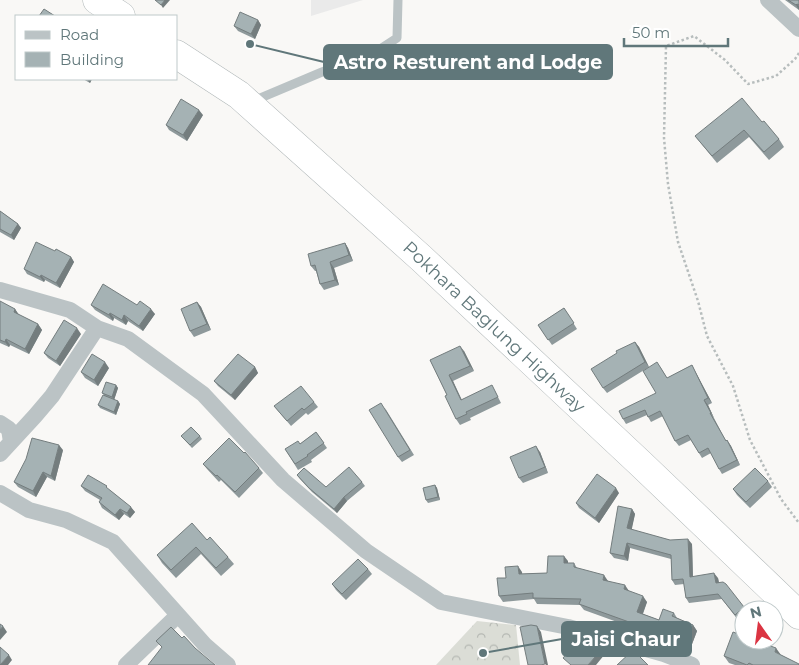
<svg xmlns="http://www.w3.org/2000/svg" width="799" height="665" viewBox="0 0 799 665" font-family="Montserrat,sans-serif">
<defs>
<pattern id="forest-crowns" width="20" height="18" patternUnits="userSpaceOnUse" patternTransform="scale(1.25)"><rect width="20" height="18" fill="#dbddd6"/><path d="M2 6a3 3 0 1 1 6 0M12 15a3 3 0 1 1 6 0" fill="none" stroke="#b5b8b3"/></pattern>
</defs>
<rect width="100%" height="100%" fill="#f9f8f6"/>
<path fill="#eaeaea" d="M311,0H363L311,16Z"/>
<path fill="url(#forest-crowns)" d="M477,621L516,625L520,665H436Z"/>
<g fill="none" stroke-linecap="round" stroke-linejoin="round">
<defs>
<path id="highway" d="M97,0L121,16
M176,54L239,95L421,258L641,464L799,615"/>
</defs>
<use href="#highway" stroke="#b0b7b8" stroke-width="29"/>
<path stroke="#b7bdbd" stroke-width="2.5" stroke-dasharray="2.5 2.5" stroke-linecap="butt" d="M799,53L795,59L776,76L748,84L725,60L694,36L666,46L664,138L668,184L678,242L698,301L707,336L733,386L750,440L781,499L799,523"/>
<path stroke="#bbc3c5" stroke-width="9" d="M253,101L322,72L377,51L397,38L398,0"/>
<path stroke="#bbc3c5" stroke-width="16" d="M768,0L799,29
M0,290L70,310L97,328L128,339L203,394L283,480L366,551L441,602L568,627L664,654L692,665
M0,423L9,429L11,442
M0,454L35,416L52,396L97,328
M0,493L29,510L66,520L113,542L205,645L228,665
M126,665L178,615"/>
<use href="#highway" stroke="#fff" stroke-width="28"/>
</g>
<path fill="#8e999b" d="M785,0H799V10Z
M258,20L261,25L255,39L238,31L234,26Z
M83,79H92L90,83Z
M203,115L187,141L169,130L166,125Z
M762,122L779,139L784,147L769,160L749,137L717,163L695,136Z
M0,211L18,224L21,228L14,240L0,232Z
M345,243L348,248L353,261L334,268L339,285L324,290L320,284L316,271H315L311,266Z
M55,251L71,257L74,262L60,288L45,280L44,282L27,274L24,269Z
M0,302L15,309L19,315L38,324L42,330L29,354L10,345L9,347L0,343Z
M197,302L201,307L211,330L194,337L190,331Z
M91,305H137L155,314L143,331L128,321L126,325L114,318L113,321L95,310Z
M564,308L577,329L552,345L538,325Z
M81,334L60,366L48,358L44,353Z
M635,342L639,347L649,367L607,393L603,388Z
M464,351L474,371L453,381L462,400L495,391L501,403L470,418L471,420L460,425L456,419L447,395L430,360Z
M692,365L695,371L712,403L708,405L714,418L726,441L727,440L731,446L740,465L722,474L719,469L711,453L702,458L691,440L679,446L675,441L663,416L651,422L647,415L626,424L623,419L656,393L661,368L667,378Z
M255,367L258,373L235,400L218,386L214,381Z
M109,368L98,386L85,378L81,372Z
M116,385L118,388L114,400L118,401L120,404L116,415L100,408L98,405L104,395L102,393Z
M314,402L318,407L308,415L306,413L291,426L274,406Z
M385,408L414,455L402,462L398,457Z
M316,432L327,448L311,460L312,462L298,470L285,449L300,444Z
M181,436H200L202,439L192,448Z
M63,450L55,481L47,477L36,497L18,487L14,482Z
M540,452L548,473L523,483L519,478Z
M203,464L259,468L263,473L239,498L221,480L219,482L207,469Z
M297,475L326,487L362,482L365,486L347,501L337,513L312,492L300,479Z
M768,481L772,487L750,508L737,495L733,489Z
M435,485L437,488L440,500L428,503L426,500Z
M81,486L111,491L135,512L130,518L124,514L119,520L102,508L99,502L100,500L85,491Z
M619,493L599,523L579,508L576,503Z
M632,509L635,514L631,530L670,540L692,544L693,577L718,578L719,583L744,607L746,610H744V615L738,620L722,599L689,603L686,598L684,584L675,585L672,580L671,559L630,548L628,561L614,558L610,553Z
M207,540L228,557L234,564L221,576L201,554L176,578L162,563L157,555Z
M568,561V563H574L577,568L608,581L629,591L647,602L643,614L659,620L674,613L677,618L693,625L697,631L689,652L671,645L667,640L584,610L580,605L537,604L534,599L503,602L499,596L506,578L522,572V574L547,573Z
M368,569L372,574L346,600L336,590L332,584Z
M781,655L799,665H735L729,663L724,656Z"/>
<path fill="#747d7e" d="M165,0H170L163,8L161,5Z
M797,4L799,6V10L796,5Z
M258,20L261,25L255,39L251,34Z
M87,79H92L90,83Z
M199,110L203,115L187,141L183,135Z
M18,224L21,228L14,240L11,235Z
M345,243L348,248L353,261L349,255Z
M71,257L74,262L60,288L56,283Z
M330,262L334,268L339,285L335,280Z
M41,275L45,280L44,282L40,277Z
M197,302L201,307L211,330L207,324Z
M15,309L19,315L18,318L14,312Z
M151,309L155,314L143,331L139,326Z
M110,313L114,318L113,321L109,315Z
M124,315L128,321L126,325L122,320Z
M38,324L42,330L29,354L25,349Z
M77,328L81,334L60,366L56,361Z
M6,339L10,345L9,347L5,342Z
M635,342L639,347L649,367L645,362Z
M460,346L464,351L474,371L470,366Z
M105,362L109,368L98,386L94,380Z
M692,365L695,371L712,403L708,398Z
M255,367L258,373L235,400L231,395Z
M449,375L453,381L464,406L461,400Z
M116,385L118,388L114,400L112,397Z
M704,400L708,405L714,418L711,413Z
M118,401L120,404L116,415L114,412Z
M727,440L731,446L740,465L737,460Z
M59,445L63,450L55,481L51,476Z
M536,446L540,452L548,473L545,467Z
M43,472L47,477L36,497L33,491Z
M435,485L437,488L440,500L438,497Z
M616,488L619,493L599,523L595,518Z
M344,497L347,501L337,513L334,509Z
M131,507L135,512L130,518L127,513Z
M120,509L124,514L119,520L115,515Z
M632,509L635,514L631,533L627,528Z
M688,539L692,544L693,582L690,577Z
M627,543L630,548L628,561L624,556Z
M564,556L568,561V569L564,563Z
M518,566L522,572L523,580L519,574Z
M714,573L718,578L720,588L716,583Z
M604,575L608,581L607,585L603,580Z
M625,585L629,591L624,589Z
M643,596L647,602L641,618L637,612Z
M693,625L697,631L689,652L685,647Z
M3,626L7,632L0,640V630Z
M537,626L541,632L548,665H546L545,664Z
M776,648L781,655L775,652Z
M602,649L605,654L596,665H588Z
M9,655L12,660L8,665H0Z"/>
<path fill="#a5b2b4" stroke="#747d7e" d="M155,0H165L161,5Z
M788,0H799V5L797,4L796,5Z
M44,9L55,16H39Z
M240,12L258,20L251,34L234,26Z
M742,98L762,122L764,121L779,139L764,152L744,130L712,156L695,136Z
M181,99L199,110L183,135L166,125Z
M0,211L18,224L11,235L0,229Z
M36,242L55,251L56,249L71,257L56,283L41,275L40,277L24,269Z
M345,243L349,255L330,262L335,280L320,284L315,265L311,266L308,254Z
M103,284L137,305L140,301L151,309L139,326L124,315L122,320L110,313L109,315L91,305Z
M0,301L15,309L14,312L38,324L25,349L6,339L5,342L0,340Z
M197,302L207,324L190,331L181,309Z
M564,308L574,323L548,340L538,325Z
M64,320L77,328L56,361L44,353Z
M635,342L645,362L603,388L591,369L617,353L616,351Z
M460,346L470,366L449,375L461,400L492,385L498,397L466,412L467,414L456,419L445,396L447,395L430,360Z
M92,354L105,362L94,380L81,372Z
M238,354L255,367L231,395L214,381Z
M657,362L667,378L692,365L708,398L704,400L711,413H710L726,441L727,440L737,460L719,469L708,448L699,453L688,435L675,441L660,411L648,417L645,410L623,419L619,411L656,393L643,371Z
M106,382L116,385L112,397L102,393Z
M301,386L314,402L304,410L302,408L287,421L274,406Z
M103,395L118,401L114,412L98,405Z
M381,403L410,450L398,457L369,410Z
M191,427L200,436L190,445L181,436Z
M316,432L324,443L307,455L308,456L295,464L285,449L298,441L300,444Z
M32,438L59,445L51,476L43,472L33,491L14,482L26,459Z
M229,438L244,453L245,452L259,468L235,492L217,475L216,476L203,464Z
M536,446L545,467L519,478L510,457Z
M349,467L362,482L344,497L334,509L309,488L297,475L304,468L326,487Z
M755,468L768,481L746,502L733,489Z
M597,474L616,488L595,518L576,503Z
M88,475L107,486L106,487L131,507L127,513L120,509L115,515L99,502L102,498L81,486Z
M435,485L438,497L426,500L423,488Z
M618,506L632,509L627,528L670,540L688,539L690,577L714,573L716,583L723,582L726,584L744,607L735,615L718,594L686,598L683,579L672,580L671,555L627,543L624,556L610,553Z
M192,523L207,540L210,537L228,557L216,568L196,547L171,570L157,555Z
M548,556H564V563H574V567L604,575L603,580L625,585L624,589L643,596L637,612L659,620L663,609L674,613L672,616L693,625L685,647L667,640L668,636L579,604L581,599L533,598V593L499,596L497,578H506L505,567L518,566L519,574L547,573Z
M358,559L368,569L342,594L332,584Z
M0,624L3,626L0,630Z
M531,625L537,626L545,664L541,665H528L520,627Z
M171,627L182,638L184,636L195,648L215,665H148L162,647L156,641Z
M733,632L744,636V640H754L776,648L775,652L799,664V665H753L749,663L747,665L724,656Z
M581,637L591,639L602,649L588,665H571L563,658Z
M0,647L9,655L0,665Z
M632,651L635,652L648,665H617Z"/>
<g text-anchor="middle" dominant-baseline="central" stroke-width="5" stroke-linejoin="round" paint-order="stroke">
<g font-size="18" fill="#60777a" stroke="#fff">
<text transform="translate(494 327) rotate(43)">Pokhara Baglung Highway</text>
</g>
</g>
<path fill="none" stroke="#60777a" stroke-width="2" d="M250 44L324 62M483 653L562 639"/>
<g fill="#60777a" stroke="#fff" stroke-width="2">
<circle cx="250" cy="44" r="5"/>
<circle cx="483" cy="653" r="5"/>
</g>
<g fill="#60777a" stroke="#60777a" stroke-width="2">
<rect x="324" y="45" width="288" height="34" rx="5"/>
<rect x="562" y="622" width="129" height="34" rx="5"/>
</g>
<g font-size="19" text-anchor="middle" font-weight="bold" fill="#fff">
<text x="468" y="69">Astro Resturent and Lodge</text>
<text x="626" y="646">Jaisi Chaur</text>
</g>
<rect x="15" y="15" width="162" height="65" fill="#ffffff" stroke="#bfc9ca"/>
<rect x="25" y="31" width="25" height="8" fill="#bbc3c5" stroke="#bfc9ca"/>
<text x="60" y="40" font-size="15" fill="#60777a">Road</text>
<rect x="25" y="52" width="25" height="15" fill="#a5b2b4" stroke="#bfc9ca"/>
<text x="60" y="65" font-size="15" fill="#60777a">Building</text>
<g transform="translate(759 625) rotate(346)"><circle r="24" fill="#ffffff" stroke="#bfc9ca"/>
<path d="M0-4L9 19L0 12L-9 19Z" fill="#db3442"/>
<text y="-8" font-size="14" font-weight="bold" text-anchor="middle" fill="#60777a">N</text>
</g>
<path d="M624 38v8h104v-8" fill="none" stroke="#60777a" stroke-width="2.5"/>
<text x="632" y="38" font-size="15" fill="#60777a" stroke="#ffffff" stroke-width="4" paint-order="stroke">50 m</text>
</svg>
